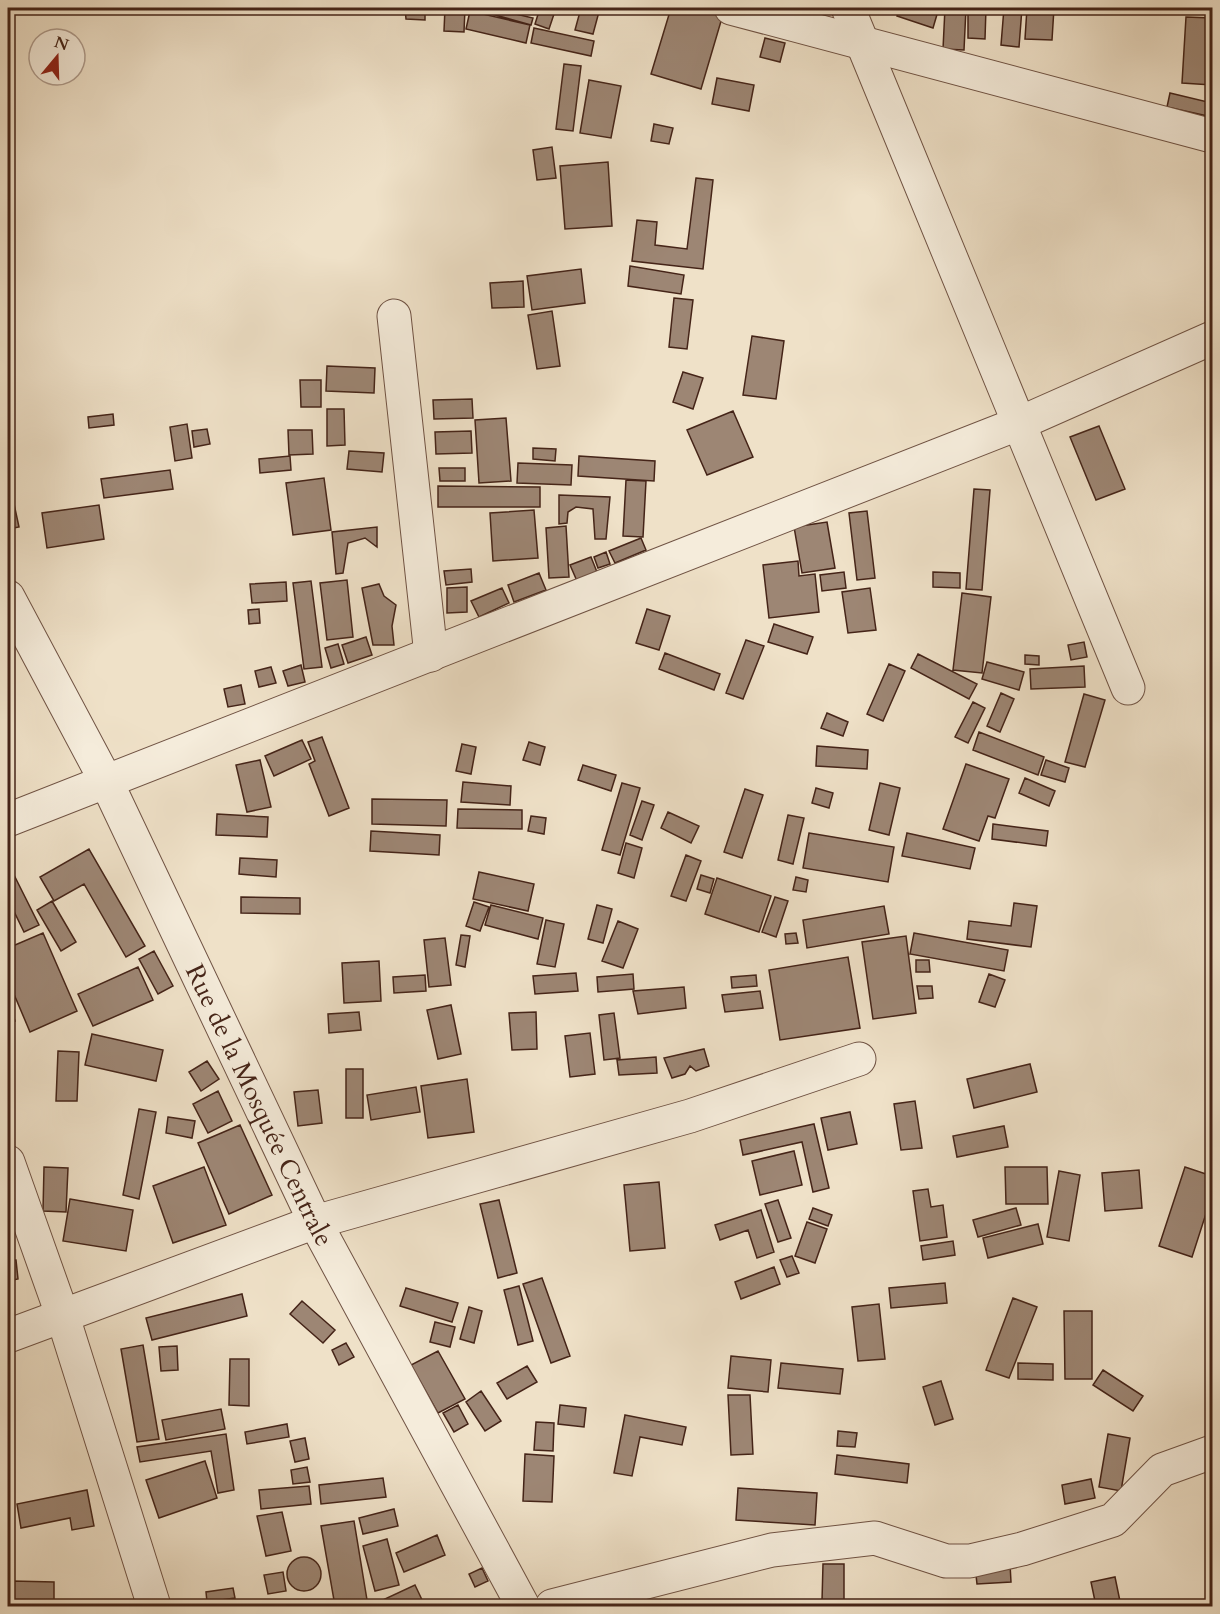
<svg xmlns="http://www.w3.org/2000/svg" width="1220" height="1614" viewBox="0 0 1220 1614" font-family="Cardo,serif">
<rect width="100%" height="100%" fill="#efe1c8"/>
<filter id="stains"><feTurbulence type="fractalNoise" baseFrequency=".00333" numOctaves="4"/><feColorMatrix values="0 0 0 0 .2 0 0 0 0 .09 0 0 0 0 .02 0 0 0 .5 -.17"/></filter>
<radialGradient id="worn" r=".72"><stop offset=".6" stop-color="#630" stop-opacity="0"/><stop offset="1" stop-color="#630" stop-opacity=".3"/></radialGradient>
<path fill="#9d8674" stroke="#452418" stroke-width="1.5" d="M405,8H425V20L406,19Z
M445,8H465L464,32L444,31Z
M490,8L533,18L531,25L488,13Z
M540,8H556L549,29L535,24Z
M581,8H600L593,34L575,30Z
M671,8H714L724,11L701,89L651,74Z
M900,8H926L938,11L933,28L897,16Z
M945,8H966L964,50L943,49Z
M968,8H986L985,39L968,38Z
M1004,8H1022L1019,47L1001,45Z
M1027,8H1054L1052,40L1025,39Z
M470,11L530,25L526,43L466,29Z
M1186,17L1212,18V85L1182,83Z
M534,28L594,41L591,56L531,43Z
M765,38L785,43L780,62L760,57Z
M564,64L581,66L573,131L556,129Z
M717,78L754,85L749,111L712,104Z
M589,80L621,86L611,138L580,133Z
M1170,93L1212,103V117L1167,107Z
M654,124L673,128L669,144L651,141Z
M552,147L556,178L537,180L533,150Z
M608,162L612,226L565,229L560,166Z
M696,178L713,180L703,269L632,261L637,220L657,222L655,245L687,249Z
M630,266L684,275L681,294L628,286Z
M581,269L585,303L532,310L527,276Z
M523,281L524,307L492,308L490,283Z
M674,298L693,300L687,349L669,347Z
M552,311L560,366L537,369L528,315Z
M752,336L784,341L776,399L743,395Z
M327,366L375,368L374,393L326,391Z
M683,372L703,378L693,409L673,402Z
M300,380H321V407H301Z
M472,399L473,418L434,419L433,400Z
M327,409H344L345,445L327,446Z
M733,411L753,457L707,475L687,430Z
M113,414L114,425L89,428L88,417Z
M506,418L511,481L479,483L475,420Z
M187,424L192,458L175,461L170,427Z
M1099,426L1125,489L1096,500L1070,437Z
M207,429L210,444L194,447L192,431Z
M288,430H312L313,454L289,455Z
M471,431L472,453L436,454L435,432Z
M533,448L556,449L555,461L533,459Z
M349,451L384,453L382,472L347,469Z
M290,456L291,470L260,473L259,459Z
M579,456L655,461L654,481L578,476Z
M518,463L572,465L571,485L517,483Z
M439,468H465V481H440Z
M170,470L173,489L104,498L101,479Z
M324,478L331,530L293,535L286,483Z
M626,480L646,481L643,537L623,536Z
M438,486L540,487V507H438Z
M974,489L990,490L982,590L966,589Z
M11,490L19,527L8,529V491Z
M559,495L610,497L606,539H595L593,509L576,507L568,512L567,523L559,524Z
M99,505L104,539L47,548L42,513Z
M534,510L538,558L493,561L490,513Z
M867,511L875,578L857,580L849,513Z
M827,522L835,568L802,573L794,527Z
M566,526L569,577L549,578L546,528Z
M377,527V547L365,538L348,543L343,573L336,574L332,532Z
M641,538L646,550L615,563L609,551Z
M606,552L610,564L598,568L594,557Z
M591,557L597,572L577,581L570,565Z
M798,561L799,576L815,574L819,612L769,618L763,565Z
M471,569L472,582L446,585L444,571Z
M844,572L846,588L822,591L820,575Z
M933,572L960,573V588L933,587Z
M539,573L546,590L514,602L508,585Z
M347,580L353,637L327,640L320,583Z
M311,581L322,667L304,669L293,583Z
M286,582L287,601L252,603L250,584Z
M379,584L384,596L396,605L392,626L394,645H373L362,588Z
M467,587V612L447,613V588Z
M502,588L509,603L479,617L471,601Z
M870,588L876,630L848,633L842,592Z
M962,593L991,597L982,673L953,670Z
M259,609L260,623L249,624L248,610Z
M647,609L670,616L659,650L636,643Z
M774,624L813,637L807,654L768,642Z
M366,637L372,655L348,663L342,645Z
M746,640L764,646L743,699L726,693Z
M1084,642L1087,657L1071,660L1068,645Z
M338,644L344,664L331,668L325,648Z
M665,653L720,674L714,690L659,669Z
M918,654L977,684L969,699L911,668Z
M1025,655L1039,656V665L1025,664Z
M987,662L1024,672L1019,690L982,679Z
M889,664L905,671L883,721L867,714Z
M301,665L305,682L288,686L283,671Z
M1084,666L1085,687L1031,689L1030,669Z
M271,667L276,683L259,687L255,671Z
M241,685L245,704L228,707L224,689Z
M1001,693L1014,699L1000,732L987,726Z
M1084,694L1105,700L1085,767L1065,762Z
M973,702L985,708L968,743L955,737Z
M827,713L848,722L843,736L821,728Z
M979,732L1044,757L1038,775L973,750Z
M322,737L349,808L329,816L309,764L315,761L308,742Z
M302,740L311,759L274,776L265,756Z
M529,742L545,747L540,765L523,760Z
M462,744L476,747L471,774L456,771Z
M817,746L868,750L867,769L816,766Z
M260,760L271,807L247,812L236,765Z
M1046,760L1069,768L1065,782L1041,775Z
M966,764L1009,779L995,818L988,816L979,841L943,829Z
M583,765L616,775L611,791L578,780Z
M1025,778L1055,791L1049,806L1019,793Z
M463,782L511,786L510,805L461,802Z
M622,783L640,788L620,855L602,850Z
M880,783L900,788L889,835L869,830Z
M816,788L833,793L829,808L812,803Z
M745,789L763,795L742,858L724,852Z
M372,799L447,800L446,826L372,824Z
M642,801L654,805L642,840L630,835Z
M458,809L522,810V829L457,828Z
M668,812L699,826L691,843L661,828Z
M217,814L268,817L267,837L216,835Z
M788,815L804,818L793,864L778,860Z
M531,816L546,818L544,834L528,831Z
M993,824L1048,831L1046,846L992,839Z
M371,831L440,835L439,855L370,851Z
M809,833L894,847L888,882L803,868Z
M907,833L975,848L970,869L902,856Z
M626,843L642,848L634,878L618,873Z
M89,849L145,946L126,957L84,884L54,901L40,877Z
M686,855L701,861L686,901L671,896Z
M240,858L277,860L276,877L239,874Z
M8,863L39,925L24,932L8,899Z
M479,872L534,884L528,911L473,899Z
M701,875L714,879L710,893L697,889Z
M796,877L808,880L806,892L793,890Z
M717,878L771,896L759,932L705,914Z
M241,897L300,898V914L241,913Z
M775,897L788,901L776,937L762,932Z
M52,901L76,942L61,951L37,910Z
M474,902L489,907L480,931L466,926Z
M1014,903L1037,906L1031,947L967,939L969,921L1011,926Z
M491,905L543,918L538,939L485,925Z
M597,905L612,909L603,943L588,939Z
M884,906L889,934L807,948L803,920Z
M546,920L564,924L555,967L537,964Z
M618,921L638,929L623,968L602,961Z
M43,933L77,1011L30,1032L8,980V948Z
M796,933L798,943L786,944L785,934Z
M914,933L1008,950L1004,971L910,954Z
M461,935L470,936L465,967L456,965Z
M906,936L916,1013L873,1019L862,942Z
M445,938L451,985L429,987L424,940Z
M154,951L173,986L158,994L139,959Z
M848,957L860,1028L780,1040L769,970Z
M916,960H929L930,972H916Z
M379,961L381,1001L344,1003L342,963Z
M138,967L153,1000L93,1026L78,994Z
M576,973L578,991L535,994L533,976Z
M633,974L634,989L598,992L597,977Z
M989,974L1005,980L995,1007L979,1002Z
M425,975L426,991L394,993L393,977Z
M756,975L757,986L732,988L731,977Z
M917,986H932L933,998L919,999Z
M684,987L686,1008L638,1014L633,991Z
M760,991L763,1008L725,1012L722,995Z
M8,999L15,1021L8,1024Z
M451,1005L461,1054L438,1059L427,1010Z
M359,1012L361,1030L329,1033L328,1014Z
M536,1012L537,1049L512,1050L509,1013Z
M614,1013L620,1058L604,1060L599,1015Z
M590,1033L595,1074L570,1077L565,1036Z
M92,1034L163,1050L156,1081L85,1065Z
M704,1049L709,1066L696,1071L690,1066L685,1074L672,1078L664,1058Z
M58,1051L79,1052L77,1101H56Z
M656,1057L657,1073L619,1075L617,1060Z
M207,1061L219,1079L201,1091L189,1072Z
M1030,1064L1037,1092L974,1108L967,1079Z
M346,1069H363V1118H346Z
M467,1079L474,1132L428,1138L421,1086Z
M416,1087L420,1112L371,1120L367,1095Z
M318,1090L322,1123L298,1126L294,1092Z
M218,1091L232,1121L208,1133L193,1104Z
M915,1101L922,1148L901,1150L894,1104Z
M139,1109L156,1112L139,1199L123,1195Z
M850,1112L857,1144L828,1150L821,1118Z
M168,1117L195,1121L192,1138L166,1133Z
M814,1124L829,1188L813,1192L802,1142L743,1155L740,1140Z
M240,1125L272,1195L229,1214L198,1143Z
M1004,1126L1008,1147L957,1157L953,1136Z
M794,1151L802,1185L760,1195L752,1161Z
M44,1167L68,1168L66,1212L43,1211Z
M204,1167L226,1225L173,1243L153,1186Z
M1005,1167H1047L1048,1204H1006Z
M1185,1167L1212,1176V1195L1192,1257L1159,1246Z
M1139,1170L1142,1208L1105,1211L1102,1173Z
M1059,1171L1080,1175L1069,1241L1047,1237Z
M659,1182L665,1248L630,1251L624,1185Z
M928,1189L931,1207L943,1205L947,1237L920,1241L913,1191Z
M70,1199L133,1210L126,1251L63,1241Z
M499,1200L517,1273L498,1278L480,1204Z
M778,1200L791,1238L778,1242L765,1204Z
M813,1208L832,1215L828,1226L809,1219Z
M1016,1208L1021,1225L978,1237L973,1220Z
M761,1210L774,1252L757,1258L748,1230L720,1240L715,1225Z
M807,1222L827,1229L815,1263L795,1256Z
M1038,1224L1043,1244L988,1258L983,1238Z
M953,1241L955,1255L923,1260L921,1246Z
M792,1256L799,1273L787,1277L780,1260Z
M16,1260L18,1279L8,1281V1261Z
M774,1267L780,1284L741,1299L735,1282Z
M542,1278L570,1356L551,1363L523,1284Z
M945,1283L947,1303L891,1308L889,1288Z
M519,1286L533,1341L518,1345L504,1290Z
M406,1288L458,1303L452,1322L400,1306Z
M242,1294L247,1316L152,1340L146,1318Z
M1013,1298L1037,1307L1009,1378L986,1370Z
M302,1301L335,1330L323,1343L290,1314Z
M879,1304L885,1359L858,1361L852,1307Z
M469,1307L482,1311L474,1343L460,1339Z
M1064,1311H1092V1379H1065Z
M435,1322L455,1327L450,1347L430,1342Z
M346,1343L354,1357L339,1365L332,1350Z
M143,1345L159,1439L137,1442L121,1349Z
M177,1346L178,1370L161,1371L159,1347Z
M438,1351L465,1399L438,1413L411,1365Z
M731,1356L771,1360L768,1392L728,1388Z
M230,1359H249V1406L229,1405Z
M781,1363L843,1369L840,1394L778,1388Z
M1018,1363L1053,1364V1380L1018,1379Z
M527,1366L537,1382L507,1399L497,1383Z
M1103,1370L1143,1396L1133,1411L1093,1385Z
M941,1381L953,1419L935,1425L923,1387Z
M481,1391L501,1421L485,1431L466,1402Z
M728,1395H750L753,1454L731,1455Z
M458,1405L468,1424L454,1432L443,1413Z
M560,1405L586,1408L584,1427L558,1424Z
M221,1409L225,1429L166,1440L162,1420Z
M625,1415L686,1427L682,1445L640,1437L632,1476L614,1473Z
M536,1422L554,1423L553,1451L534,1450Z
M287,1424L289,1437L247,1444L245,1432Z
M838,1431L857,1433L855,1447L837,1446Z
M226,1434L234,1490L218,1493L211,1451L140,1462L137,1447Z
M1108,1434L1130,1438L1121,1491L1099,1487Z
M305,1438L309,1459L295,1462L290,1441Z
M525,1454L554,1456L552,1502L523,1501Z
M837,1455L909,1464L907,1483L835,1474Z
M205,1461L217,1498L159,1518L146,1480Z
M307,1467L310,1482L293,1484L291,1470Z
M383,1478L386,1497L321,1504L319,1485Z
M1091,1479L1095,1498L1065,1504L1062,1485Z
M309,1486L311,1504L261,1509L259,1490Z
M738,1488L817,1493L815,1525L736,1520Z
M87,1490L94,1526L72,1530L70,1518L21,1528L17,1504Z
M394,1509L398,1526L363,1534L359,1518Z
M282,1512L291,1551L266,1556L257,1516Z
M354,1521L368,1606H335L321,1526Z
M437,1535L445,1555L404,1572L396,1553Z
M387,1539L399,1585L375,1591L363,1546Z
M287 1574a17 17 0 1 1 34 0a17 17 0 1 1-34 0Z
M823,1564H844V1601H822Z
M1010,1564L1011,1582L977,1584L975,1566Z
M482,1568L488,1581L475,1587L469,1574Z
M283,1572L286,1591L268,1594L264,1575Z
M1115,1577L1121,1606H1096L1091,1582Z
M12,1581L54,1582V1606H12Z
M415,1585L424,1604L418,1606H375L374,1604Z
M233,1588L235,1598L207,1602L206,1592Z"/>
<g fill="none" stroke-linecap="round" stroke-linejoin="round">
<defs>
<g id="minor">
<path d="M731,8L1212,136"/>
<path d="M848,8L1128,688"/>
<path d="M394,316L431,655"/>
<path id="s1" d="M8,597L107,783L315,1222L523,1606"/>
<path d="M8,820L1020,423L1212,338"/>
<path d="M8,1162L63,1317L154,1606"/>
<path d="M8,1336L315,1222L690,1116L859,1059"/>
<path d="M552,1606L772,1550L875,1538L946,1561H970L1022,1549L1113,1520L1162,1470L1212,1452"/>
</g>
</defs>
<use href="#minor" stroke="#705344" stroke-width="35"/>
<use href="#minor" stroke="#f5ecdb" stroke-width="33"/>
</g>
<g text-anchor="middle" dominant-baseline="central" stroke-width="5" stroke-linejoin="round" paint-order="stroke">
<g font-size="26" fill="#452418" stroke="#f5ecdb">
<text stroke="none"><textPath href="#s1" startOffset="567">Rue de la Mosquée Centrale</textPath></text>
</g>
</g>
<rect width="1220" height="1614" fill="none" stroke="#efe1c8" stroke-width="30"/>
<rect x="9" y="9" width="1202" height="1596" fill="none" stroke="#452418" stroke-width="3"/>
<rect x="15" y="15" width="1190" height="1584" fill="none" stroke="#452418" stroke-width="1.5"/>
<g transform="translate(57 57) rotate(19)"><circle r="28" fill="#f5ecdb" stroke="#af9c8d" stroke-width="1.5"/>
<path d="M0-4.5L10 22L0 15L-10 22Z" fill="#8f2418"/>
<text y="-9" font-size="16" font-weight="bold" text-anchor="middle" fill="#452418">N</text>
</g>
<rect width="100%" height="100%" filter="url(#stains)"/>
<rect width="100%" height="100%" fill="url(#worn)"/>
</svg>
